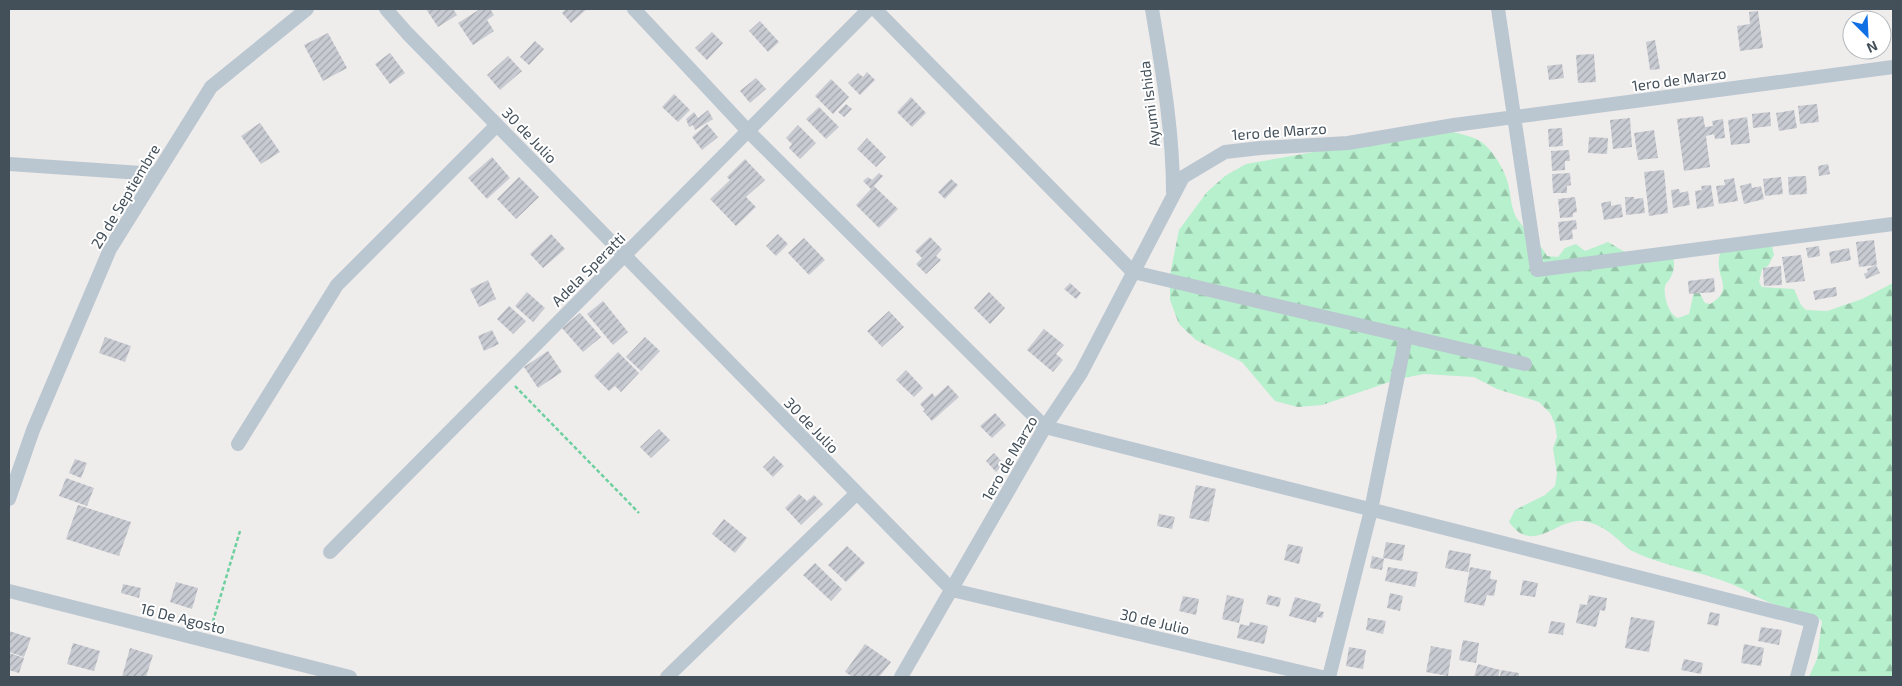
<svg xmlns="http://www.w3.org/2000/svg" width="1902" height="686" viewBox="0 0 1902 686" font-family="'Exo 2',sans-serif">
<defs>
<pattern id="forest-firs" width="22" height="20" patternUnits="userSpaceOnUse" patternTransform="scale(1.25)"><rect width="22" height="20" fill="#b6f0cc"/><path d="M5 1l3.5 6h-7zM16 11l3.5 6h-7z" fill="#96c5a9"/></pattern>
<pattern id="building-hatch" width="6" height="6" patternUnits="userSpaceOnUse" patternTransform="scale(1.25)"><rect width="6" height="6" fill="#c8cbd1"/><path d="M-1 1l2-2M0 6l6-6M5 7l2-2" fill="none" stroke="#a4a7ad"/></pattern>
</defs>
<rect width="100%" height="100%" fill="#efecec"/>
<path fill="url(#forest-firs)" d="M1452,132C1460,134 1471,136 1478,140C1490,146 1503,167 1507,180C1511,192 1510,205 1516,217C1525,231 1539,241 1547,256L1558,257L1565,248L1576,244L1585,251L1608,242C1616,246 1628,256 1637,255C1648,254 1656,245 1667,247C1675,257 1677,268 1669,280C1667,283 1666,283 1665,286C1663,296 1669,315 1678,318L1689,314L1694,292H1699L1705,303L1710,304C1735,289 1716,279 1719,258C1719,255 1722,250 1723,247L1771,242L1774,255L1768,266L1762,269L1759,282L1762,287L1794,289L1801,305L1806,310L1827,311L1862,299L1893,283V677H1809L1817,659L1822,621C1806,609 1786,610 1768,602C1756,597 1746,590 1734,585C1701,571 1665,567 1632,551C1626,548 1621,541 1615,537C1609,531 1597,524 1588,522C1559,513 1535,558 1509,522L1515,510L1545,495L1555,486L1557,474L1553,448L1557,437L1555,424L1550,413L1539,402L1497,389L1474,377L1424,374L1398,379L1322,405L1298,407L1275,401L1242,362L1196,340L1179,324L1170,300V275L1179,230L1207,192L1225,176L1246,164L1348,146L1385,144L1406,137Z"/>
<path fill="url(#building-hatch)" d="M426,9H453L457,15L438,27Z
M480,9H490L494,15L487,20L494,31L473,45L458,23Z
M566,9H587L571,23L562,13Z
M1758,11L1763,48L1740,51L1737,26L1750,24L1749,12Z
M760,21L779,42L768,52L749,31Z
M712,32L723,43L707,60L695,48Z
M328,33L347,68L323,81L304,45Z
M1655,40L1660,69L1650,70L1646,42Z
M535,41L544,49L529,65L520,57Z
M390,53L405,73L390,84L375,64Z
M1594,54L1596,82L1578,83L1576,55Z
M508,56L522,71L500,90L487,75Z
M1562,64L1564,78L1549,80L1547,66Z
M867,72L875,80L860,95L848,83L858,73L863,77Z
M756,78L766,89L750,103L740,91Z
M831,79L849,97L833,114L815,96Z
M674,94L690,110L678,122L662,107Z
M911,97L926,113L912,127L897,112Z
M846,104L852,109L844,117L838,112Z
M1817,104L1819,122L1800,124L1798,106Z
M819,107L839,127L826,139L806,119Z
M708,110L713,119L695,130L693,125L689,127L686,119L694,112L698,118Z
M1794,110L1797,128L1779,131L1776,113Z
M1770,112L1771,126L1753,128L1752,114Z
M1703,116L1705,127L1713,126L1712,121L1723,119L1725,138L1715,139L1714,134L1706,136L1710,167L1684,171L1677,119Z
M1747,117L1750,143L1731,145L1728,120Z
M1630,118L1632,147L1613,149L1610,120Z
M260,123L280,152L261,164L241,136Z
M707,124L718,137L702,150L692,137Z
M798,125L816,143L800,159L789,148L792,144L786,138Z
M1562,128L1563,146L1549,147L1548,129Z
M1654,130L1658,158L1638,160L1634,133Z
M1589,137L1608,138L1607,154L1588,153Z
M867,138L886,157L876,167L857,149Z
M1569,150L1570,161H1565V170L1552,171L1551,151Z
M492,157L510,178L487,199L468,178Z
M745,159L765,180L746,197L756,207L736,226L710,199L730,180L727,177Z
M1828,164L1830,174L1819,176L1818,166Z
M1664,170L1668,213L1649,216L1644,172Z
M879,173L883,176L874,186L898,209L879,228L856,205L871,189L863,181L868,177L872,180Z
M1570,173L1571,185L1567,186V193H1553L1552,174Z
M1806,176L1807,194L1789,195L1788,177Z
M519,177L539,197L516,219L497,199Z
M1781,177L1783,194L1765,196L1763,179Z
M1734,178L1738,201L1719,204L1716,186L1725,185L1724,180Z
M951,179L958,185L945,199L938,192Z
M1751,183L1752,188L1761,186L1764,199L1744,204L1740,186Z
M1711,185L1714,206L1697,209L1695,191L1702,190L1701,186Z
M1679,189L1680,193L1688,191L1690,205L1673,208L1671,190Z
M1575,197L1577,212L1573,213V217L1560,218L1558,199Z
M1625,197H1634V199L1643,198L1645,213L1626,215Z
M1611,201V206L1621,204L1623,217L1604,220L1601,203Z
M1576,220L1577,229L1572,230L1573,239L1560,241L1558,222Z
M551,234L565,249L543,268L530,254Z
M778,234L788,244L776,256L766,246Z
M930,237L942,249L936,256L941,260L926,274L916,264L922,258L915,251Z
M804,238L825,260L809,275L788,253Z
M1874,240L1877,265L1859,267L1856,242Z
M1819,246L1820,256L1808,258L1806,248Z
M1849,248L1851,260L1831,264L1829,252Z
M1801,255L1805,281L1786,283L1782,257Z
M1876,265L1880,273L1866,279L1864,274L1868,272L1867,269Z
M1781,266L1782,285L1764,286L1763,268Z
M1714,278L1715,292L1689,294L1688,281Z
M488,280L496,299L479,307L470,289Z
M1070,283L1081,293L1076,299L1064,289Z
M1836,287L1837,296L1815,300L1813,291Z
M527,292L545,308L533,322L515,306Z
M989,292L1005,308L990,324L974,308Z
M603,301L628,332L613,345L587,314Z
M509,306L526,321L513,334L497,319Z
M889,311L904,327L882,347L867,331Z
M580,313L601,337L583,352L562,328Z
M1044,329L1064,345L1056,354L1063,360L1053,372L1027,350Z
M492,330L499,344L484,351L478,336Z
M105,337L131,346L125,362L99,353Z
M645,337L660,351L641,371L626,357Z
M548,351L562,372L538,388L524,367Z
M618,352L639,373L621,392L615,386L609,391L594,376Z
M906,370L923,388L914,397L896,380Z
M948,385L959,397L932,421L923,411L925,410L920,404L932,393L935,397Z
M995,413L1006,425L992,438L980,426Z
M659,429L670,440L651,458L640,447Z
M994,453L1004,464L996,472L986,461Z
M774,456L784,466L773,477L763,467Z
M75,459L87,463L81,478L69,473Z
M66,478L94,488L87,506L59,496Z
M1196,485L1216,489L1209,522L1189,518Z
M799,494L807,501L814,495L823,504L801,525L785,508Z
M78,505L131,522L119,556L66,539Z
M1159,514L1175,517L1172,529L1157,526Z
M724,519L747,538L735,553L712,534Z
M1386,542L1405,545L1402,561L1383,558Z
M1288,544L1303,547L1299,564L1284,560Z
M847,546L865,563L846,582L828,565Z
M1449,550L1471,554L1468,572L1445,568Z
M1372,556L1384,559L1382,570L1370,568Z
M815,563L842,589L831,601L803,575Z
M1388,567L1418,572L1415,587L1385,581Z
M1470,567L1491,571L1490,579L1497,580L1494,596L1487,595L1484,606L1464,602Z
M1523,580L1538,583L1535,597L1520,595Z
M176,582L198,588L192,609L170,602Z
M123,584L141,588L139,598L121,593Z
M1390,593L1403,596L1400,611L1387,608Z
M1227,595L1244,599L1239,623L1222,619Z
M1268,595L1281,598L1279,607L1266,604Z
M1589,595L1607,598L1605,611L1600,610L1596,627L1576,623L1580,604L1587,605Z
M1183,596L1199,599L1196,615L1179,611Z
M1295,597L1321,604L1319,611L1324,612L1322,618L1317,617L1316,623L1289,616Z
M1710,612L1720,614L1718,626L1707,624Z
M1631,617L1655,621L1649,652L1625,648Z
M1368,618L1386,621L1383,634L1366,630Z
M1551,621L1565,623L1563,635L1548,633Z
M1250,622L1268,626L1264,644L1237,638L1240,624L1249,626Z
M1761,627L1782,630L1779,645L1758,641Z
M9,631L31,638L24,657L9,652Z
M1463,640L1479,643L1476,663L1459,660Z
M73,643L100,651L94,671L67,664Z
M865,644L891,662L879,677H853L845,672Z
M1744,644L1764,648L1761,666L1741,663Z
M1431,646L1452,650L1448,676L1426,672Z
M1349,647L1366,650L1363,669L1346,666Z
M130,648L153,655L146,677H122Z
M9,653L24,658L19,673L9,670Z
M1684,659L1703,663L1701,674L1681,670Z
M1478,664L1500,670L1498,677H1474Z
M1501,670L1519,673V677H1500Z"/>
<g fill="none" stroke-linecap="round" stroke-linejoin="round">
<path stroke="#6dd09e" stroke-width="2.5" stroke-dasharray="4 2.5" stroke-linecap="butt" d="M515,386L639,513
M211,628L240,531"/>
<path stroke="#bbc7d0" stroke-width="14" d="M386,9L407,33L952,590L1322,677
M634,9L748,131L1045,427L1812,621L1797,677
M875,9L1133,272L1525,364
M1152,9C1162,69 1173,130 1173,192
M1498,9L1537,270L1893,224
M9,164L156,174
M238,444L337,285L497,125
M9,499L33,430L110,249L211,87L307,9
M330,552L869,9
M9,591L350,677
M667,677L856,494
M901,677L1045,427L1081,373L1183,177L1225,152L1260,148L1348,143L1454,125L1893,67
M1329,677L1371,510L1406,336"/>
</g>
<g text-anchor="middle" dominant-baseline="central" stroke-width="4" stroke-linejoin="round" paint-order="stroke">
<g font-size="15" fill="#43505a" stroke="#fff">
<text transform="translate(1679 79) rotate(-8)">1ero de Marzo</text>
<text transform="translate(1149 104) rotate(-97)">Ayumi Ishida</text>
<text transform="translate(1279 131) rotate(-4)">1ero de Marzo</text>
<text transform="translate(530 135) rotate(46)">30 de Julio</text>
<text transform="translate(125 196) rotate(-59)">29 de Septiembre</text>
<text transform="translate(588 269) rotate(-45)">Adela Speratti</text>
<text transform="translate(812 425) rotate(46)">30 de Julio</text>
<text transform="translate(1009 458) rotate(-60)">1ero de Marzo</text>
<text transform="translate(183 618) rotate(14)">16 De Agosto</text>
<text transform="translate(1155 621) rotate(13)">30 de Julio</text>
</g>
</g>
<rect width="1902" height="686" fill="none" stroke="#43505a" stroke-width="20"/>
<g transform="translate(1867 35) rotate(156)"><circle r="24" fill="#ffffff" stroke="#b4b9bd"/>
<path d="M0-4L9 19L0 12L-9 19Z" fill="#0f70e5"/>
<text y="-8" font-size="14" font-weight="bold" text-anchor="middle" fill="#43505a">N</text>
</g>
</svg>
